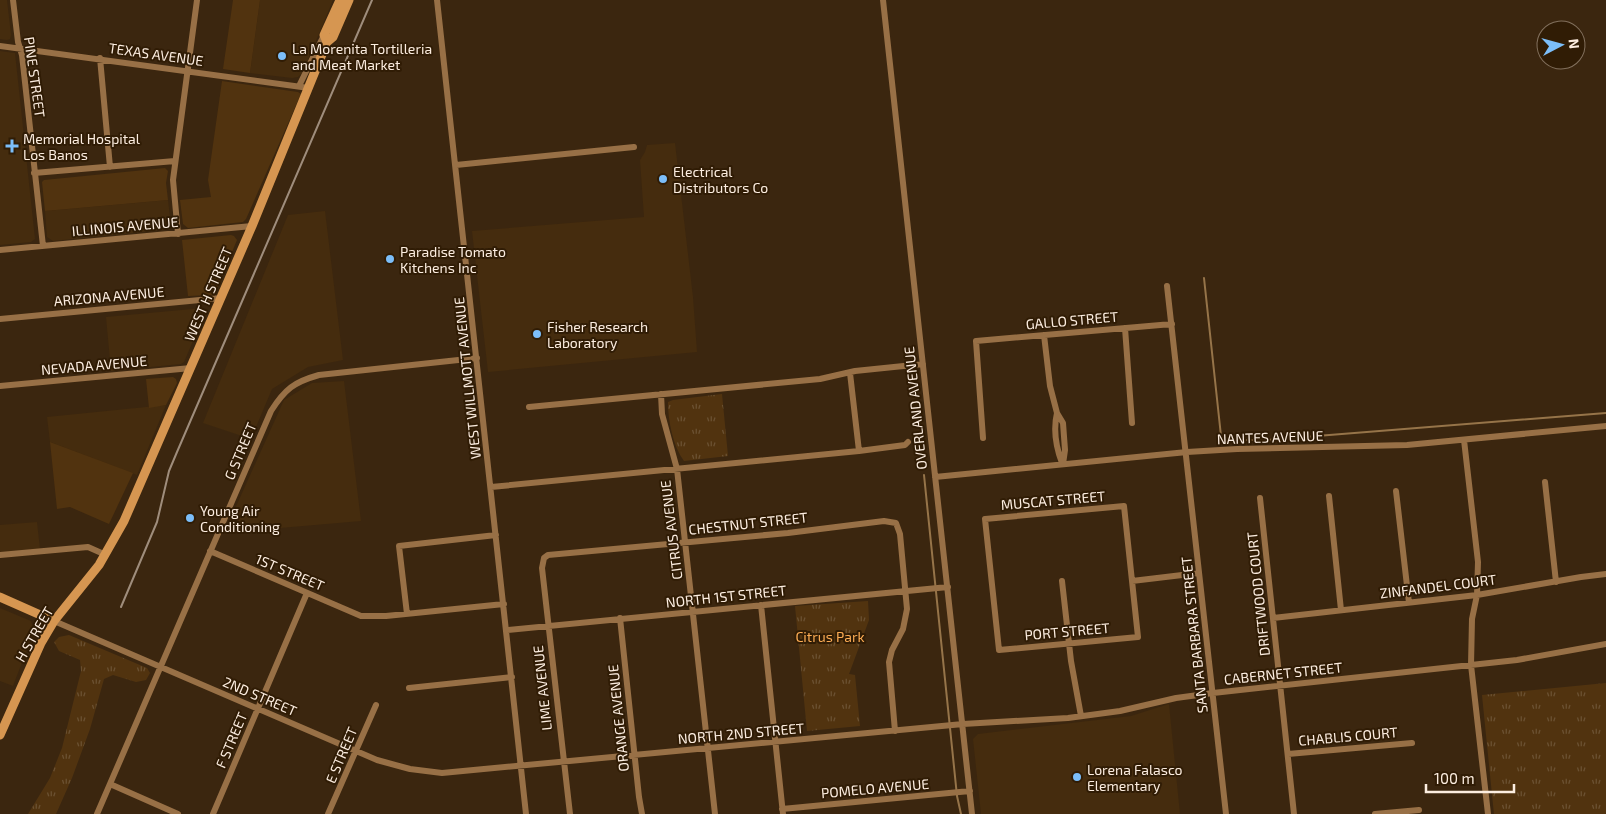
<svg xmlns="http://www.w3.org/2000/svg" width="1606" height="814" viewBox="0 0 1606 814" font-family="'Exo 2',sans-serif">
<defs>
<pattern id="park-tufts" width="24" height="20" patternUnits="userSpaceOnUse" patternTransform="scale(1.25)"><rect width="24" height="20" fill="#51330f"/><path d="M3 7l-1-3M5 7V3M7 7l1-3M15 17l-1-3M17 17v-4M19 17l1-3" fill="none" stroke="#6b5132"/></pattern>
</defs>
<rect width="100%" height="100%" fill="#3b260f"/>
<path fill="#452c0e" d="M0,0H7L11,35L10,39L7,40L0,39Z
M260,0H333L303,72L298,77L292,78L250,73Z
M0,51L15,53L35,239L31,242L0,245Z
M675,143L693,297L697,352L488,372L472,231L644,217L640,160L645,152L647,145Z
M168,200L171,226L169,229L53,241L47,237L45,211Z
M325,211L343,360L308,367L272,389L251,439L203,423L288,215Z
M203,308L205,313L184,362L181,364L111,371L106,317Z
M344,381L361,521L224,533L284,400L312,383Z
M166,405L137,475L50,442L47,417Z
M37,522L40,549L0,553V525Z
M0,608L31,621L34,631L13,686L0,681Z
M1169,704L1180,814H981L973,739L978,734L1131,716Z"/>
<path fill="#51330f" d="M233,0H260L250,73L223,69Z
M222,81L298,92L301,94L246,219L243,222L188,228L183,224L180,200L211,197L208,180Z
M165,168L168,171L166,183L168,200L45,211L42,182L44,180Z
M231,235L234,236L237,240L215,293L212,295L188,296L182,240Z
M173,377L176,379L177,383L166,405L149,408L146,379Z
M50,442L133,473L109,524L70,507L57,509Z"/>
<path fill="url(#park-tufts)" d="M722,394L728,456L684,461C673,446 668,421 668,402L673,400Z
M868,601L869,620L849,674L855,675L860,726L807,731L795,606Z
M69,635L147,668L150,673L146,680L136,682L113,675L104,679L90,729L72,778L56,814H28L50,778L62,748L81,671L80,660L59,651L54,642L59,637Z
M1606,683V814H1494L1482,695Z"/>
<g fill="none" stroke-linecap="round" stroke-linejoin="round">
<path stroke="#967449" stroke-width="2" d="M1204,278L1221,436L1224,440H1260
M1267,440L1606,413
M924,475L957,796L961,814"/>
<path stroke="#987046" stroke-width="6" d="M13,0L18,42L22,55L43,246
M437,0L526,814
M883,0L972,814
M0,46L309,88
M100,58L110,167
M299,86L324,35
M456,165L634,147
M34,173L175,161
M178,234L173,180L197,0
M0,250L252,226
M1167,286L1226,814
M0,319L221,298
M1125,328L1132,423
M1044,335L1050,386L1057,413L1063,423L1065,450L1063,464
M850,373L859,451
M0,386L191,368
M661,394L662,414L677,469L715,814
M529,407L820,379L855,371L923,364
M1057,413C1053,430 1056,447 1062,463
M983,438L976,341L1172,324
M1464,440L1478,562L1477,595L1472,619L1471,665L1488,814
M935,477L1187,452L1237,449L1407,445L1606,426
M1545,482L1556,582
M491,487L859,451L905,445L908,442
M1396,491L1409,603
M1329,496L1341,610
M1260,498L1294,814
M1124,506L1138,637L999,650L985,519Z
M210,551L361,616H386L504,604
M0,555L88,547L106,555
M1062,581L1071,661L1081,716
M1132,581L1199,573
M761,605L783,814
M407,614L399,546L496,535
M620,618L639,797L642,814
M1273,618L1477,595L1581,577L1606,574
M54,621L377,760L410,769L442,773L963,724L1068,718L1120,711L1176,698L1213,693L1517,660L1606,644
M507,630L948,587
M409,688L512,677
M1288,754L1412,743
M110,784L178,814
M782,809L970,791
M97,814L271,411C285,389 294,382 319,375L477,358
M213,814L307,593
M328,814L376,705
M570,814L542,568L544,558L548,555L788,533L884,521L896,523L900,534L907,609L903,629L892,650L889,662L895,731
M1375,814L1419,810"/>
<path stroke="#d69651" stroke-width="9" d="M327,42L324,35L340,0
M0,597L54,621
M0,735L41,643L54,621L99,565L124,521L252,226L327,42L333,37L349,0"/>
<path stroke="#9f8d7c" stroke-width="2" d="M121,607L157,522L169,471L177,452L372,0"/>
</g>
<g fill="#7cbef9" stroke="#301c05" stroke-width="2">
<circle cx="282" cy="56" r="5"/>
<path d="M9.5 138.5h5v5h5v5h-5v5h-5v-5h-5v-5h5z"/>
<circle cx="663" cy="179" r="5"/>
<circle cx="390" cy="259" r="5"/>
<circle cx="537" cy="334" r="5"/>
<circle cx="190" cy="518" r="5"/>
<circle cx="1077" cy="777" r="5"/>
</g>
<g text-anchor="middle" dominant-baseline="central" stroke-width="4" stroke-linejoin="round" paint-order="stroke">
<g font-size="14" fill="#fcede0" stroke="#301c05" text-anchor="start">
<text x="292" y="48">La Morenita Tortilleria<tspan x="292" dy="16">and Meat Market</tspan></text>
<text x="23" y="138">Memorial Hospital<tspan x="23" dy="16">Los Banos</tspan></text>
<text x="673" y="171">Electrical<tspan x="673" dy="16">Distributors Co</tspan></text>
<text x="400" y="251">Paradise Tomato<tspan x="400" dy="16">Kitchens Inc</tspan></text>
<text x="547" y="326">Fisher Research<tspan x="547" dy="16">Laboratory</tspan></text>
<text x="200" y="510">Young Air<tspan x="200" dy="16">Conditioning</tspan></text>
<text x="1087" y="769">Lorena Falasco<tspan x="1087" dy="16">Elementary</tspan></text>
</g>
<g font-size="14" fill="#fcede0" stroke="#301c05">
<text transform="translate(156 54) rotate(8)">TEXAS AVENUE</text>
<text transform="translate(35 77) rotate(82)">PINE STREET</text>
<text transform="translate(125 226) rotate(-5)">ILLINOIS AVENUE</text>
<text transform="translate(208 294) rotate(-67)">WEST H STREET</text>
<text transform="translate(109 296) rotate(-5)">ARIZONA AVENUE</text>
<text transform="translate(1072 320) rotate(-5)">GALLO STREET</text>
<text transform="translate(94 365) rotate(-5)">NEVADA AVENUE</text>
<text transform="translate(467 378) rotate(-96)">WEST WILLMOTT AVENUE</text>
<text transform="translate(915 408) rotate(-96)">OVERLAND AVENUE</text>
<text transform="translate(1270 437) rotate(-2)">NANTES AVENUE</text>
<text transform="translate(240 451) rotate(-67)">G STREET</text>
<text transform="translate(1053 500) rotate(-5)">MUSCAT STREET</text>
<text transform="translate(748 523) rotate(-6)">CHESTNUT STREET</text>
<text transform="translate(671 530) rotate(-97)">CITRUS AVENUE</text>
<text transform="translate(290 572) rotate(23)">1ST STREET</text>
<text transform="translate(1438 586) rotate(-7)">ZINFANDEL COURT</text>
<text transform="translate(1258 594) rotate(-96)">DRIFTWOOD COURT</text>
<text transform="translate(726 596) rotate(-6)">NORTH 1ST STREET</text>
<text transform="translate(1067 631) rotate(-5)">PORT STREET</text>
<text transform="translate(34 634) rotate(-60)">H STREET</text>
<text transform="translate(1194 635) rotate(-96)">SANTA BARBARA STREET</text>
<text transform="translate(1283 673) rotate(-6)">CABERNET STREET</text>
<text transform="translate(542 688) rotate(-96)">LIME AVENUE</text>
<text transform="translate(260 696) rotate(23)">2ND STREET</text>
<text transform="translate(618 718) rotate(-96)">ORANGE AVENUE</text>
<text transform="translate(741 733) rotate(-5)">NORTH 2ND STREET</text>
<text transform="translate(1348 736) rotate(-5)">CHABLIS COURT</text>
<text transform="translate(231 740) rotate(-67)">F STREET</text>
<text transform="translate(341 755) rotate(-67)">E STREET</text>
<text transform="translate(875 788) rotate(-5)">POMELO AVENUE</text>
</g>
<g font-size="14" fill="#fcac54" stroke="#301c05">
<text x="830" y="636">Citrus Park</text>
</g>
</g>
<g transform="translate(1561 45) rotate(84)"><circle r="24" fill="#301c05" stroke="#82705d"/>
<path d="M0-4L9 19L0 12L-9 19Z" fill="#7cbef9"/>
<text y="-8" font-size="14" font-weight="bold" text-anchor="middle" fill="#fcede0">N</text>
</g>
<path d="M1426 784v8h88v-8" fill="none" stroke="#fcede0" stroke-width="2.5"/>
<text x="1434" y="784" font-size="15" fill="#fcede0" stroke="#301c05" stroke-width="4" paint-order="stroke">100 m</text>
</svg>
